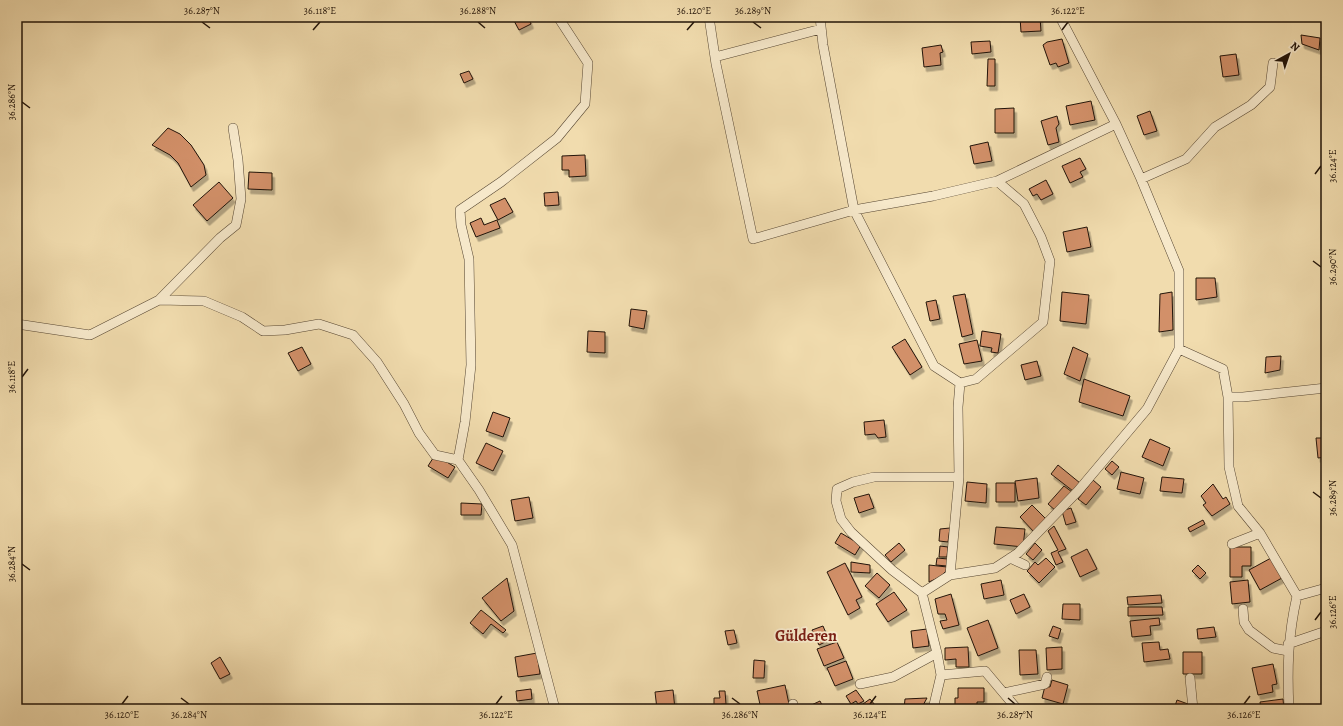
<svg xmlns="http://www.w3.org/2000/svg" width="1343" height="726" viewBox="0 0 1343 726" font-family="Alegreya,serif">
<defs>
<filter id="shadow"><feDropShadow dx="2.5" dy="4.5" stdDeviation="0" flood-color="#0004"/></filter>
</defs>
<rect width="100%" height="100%" fill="#f1dcae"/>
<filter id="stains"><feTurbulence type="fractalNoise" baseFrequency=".005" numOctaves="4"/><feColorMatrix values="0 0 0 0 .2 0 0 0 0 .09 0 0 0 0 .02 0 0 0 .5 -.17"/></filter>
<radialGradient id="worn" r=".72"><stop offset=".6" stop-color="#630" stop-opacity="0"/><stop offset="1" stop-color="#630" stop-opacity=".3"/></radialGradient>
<path fill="#d29069" stroke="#221409" filter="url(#shadow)" d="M512,17H528L531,24L519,30Z
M1020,17H1040L1041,31L1021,32Z
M1301,35L1320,38L1319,50L1302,44Z
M1062,39L1069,63L1058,67L1056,63L1050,65L1043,45L1047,42Z
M990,41L991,52L972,54L971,42Z
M941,45L943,52L940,53L941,65L924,67L922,48Z
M1236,54L1239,75L1223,77L1220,56Z
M988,59H995V86H987Z
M469,71L473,79L464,83L460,74Z
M1091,101L1095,120L1070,125L1066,106Z
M1014,108V133H995V109Z
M1150,111L1157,131L1144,135L1137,116Z
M1057,116L1059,124L1056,128L1059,142L1048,145L1041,121Z
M168,128L180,134L191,145L204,165L206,175L191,187L178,163L170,155L152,145Z
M988,142L992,161L974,164L970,146Z
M585,155L586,176L569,177V170H562V156Z
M1080,158L1086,169L1080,172L1083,177L1070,183L1062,166Z
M249,172L272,173V190L248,189Z
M1046,180L1053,194L1041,200L1037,194L1033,196L1029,189Z
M219,182L233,198L207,221L193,205Z
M558,192L559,205L545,206L544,193Z
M505,198L513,212L498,220L490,205Z
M481,218L484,225L497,220L500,228L476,237L470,223Z
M1087,227L1091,247L1067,252L1063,232Z
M1196,278H1215L1217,297L1196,300Z
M1062,292L1089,295L1086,324L1060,321Z
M1172,292L1173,330L1159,332L1160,294Z
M965,294L973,334L962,337L953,296Z
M936,300L940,319L930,321L926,302Z
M631,309L647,311L644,329L629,326Z
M588,331L605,332V353L587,352Z
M982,331L1001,334L998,353L991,352L992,348L980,346Z
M905,339L922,367L910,375L892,347Z
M977,340L982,361L964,364L959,344Z
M302,347L311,364L298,371L288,353Z
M1073,347L1088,354L1080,381L1064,374Z
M1281,356L1280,370L1265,373L1266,357Z
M1037,361L1041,376L1025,380L1021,365Z
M1084,379L1130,396L1123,416L1079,402Z
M493,412L510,418L503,437L486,431Z
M884,420L886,437L878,438L875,434L865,435L864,422Z
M1316,438H1326V457L1318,458Z
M1150,439L1170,448L1163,466L1142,457Z
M486,443L503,451L493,471L476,463Z
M435,455L455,467L448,478L428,466Z
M1112,461L1119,467L1112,475L1105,469Z
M1058,465L1080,483L1073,491L1051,474Z
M1121,472L1144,478L1140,494L1117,489Z
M1162,477L1184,479L1182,493L1160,491Z
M1037,478L1039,498L1018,501L1015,481Z
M1093,480L1101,487L1086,505L1078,499Z
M967,482L987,484L986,503L965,501Z
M996,483H1015V502H996Z
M1213,484L1223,499L1226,497L1230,504L1212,516L1203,505L1206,503L1201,496Z
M1064,486L1072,492L1056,511L1048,504Z
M869,494L874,508L859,513L854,498Z
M529,497L533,518L515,521L511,500Z
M461,503L482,504L481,515H461Z
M1032,505L1047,520L1034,532L1020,517Z
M1071,508L1076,522L1066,525L1062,511Z
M1203,520L1205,524L1190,532L1188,528Z
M1054,526L1066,549L1058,552L1063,562L1056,565L1051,553L1058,550L1048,531Z
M996,527L1025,529L1023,547L994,544Z
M950,528L948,542L939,541L940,529Z
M841,533L861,545L855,555L835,543Z
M899,543L905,550L891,562L885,555Z
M1035,543L1042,550L1033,560L1026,554Z
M940,546L948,547L947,557H939Z
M1230,547H1251V566H1242V577H1230Z
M1087,549L1097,569L1080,577L1071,557Z
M937,558L948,559L947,566L936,565Z
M1046,558L1055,567L1039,583L1027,571L1035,562L1038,565Z
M1271,558L1282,578L1260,590L1249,570Z
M851,562L870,565V573L851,572Z
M845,563L862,597L856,600L860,608L848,615L827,572Z
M929,565L947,567L946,571L940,577L929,582Z
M1198,565L1206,573L1200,579L1192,571Z
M877,573L890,585L879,598L865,586Z
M507,578L514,611L501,621L482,598Z
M1001,580L1004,595L984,599L981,584Z
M1248,580L1250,602L1232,604L1230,582Z
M894,592L907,610L888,622L876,604Z
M951,594L959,625L943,629L940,621L947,620L945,614H938L935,599Z
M1024,594L1030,607L1016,614L1010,600Z
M1161,595L1162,603L1128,605L1127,597Z
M1063,604H1080V620L1062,619Z
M1128,607H1162L1163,615L1128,616Z
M481,610L506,630L503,633L491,624L483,634L470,623Z
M1159,618L1160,625L1150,626L1151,635L1132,637L1130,621Z
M988,620L998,648L978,656L967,628Z
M823,626L829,640L819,645L812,630Z
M1053,626L1061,629L1058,639L1049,636Z
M1214,627L1216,637L1198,639L1197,629Z
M927,629L929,646L913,648L911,631Z
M734,630L737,643L728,645L725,631Z
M837,642L844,658L824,666L817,649Z
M1159,642L1160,650L1168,649L1170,659L1144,662L1142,643Z
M968,647L969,667H956V659L945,660V648Z
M1062,647V669L1047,670L1046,648Z
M1019,650H1036L1038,674L1020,675Z
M1183,652H1202V674H1183Z
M537,653L540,674L518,677L515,657Z
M220,657L230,674L220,679L211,663Z
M754,660L765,661L764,678H753Z
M846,661L853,679L835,686L827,668Z
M1273,664L1277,684L1272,685L1273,692L1258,695L1252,668Z
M1052,680L1068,685L1063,704L1042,698L1045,686L1050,687Z
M785,685L790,709H761L757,691Z
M958,688H984V702H977V709H955V698H958Z
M531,689L532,699L517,701L516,691Z
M673,690L675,709H657L655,692Z
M856,690L864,701L858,704L856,701L851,704L846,696Z
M719,691H725L726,704L714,705V698H720Z
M927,698L921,709H904L905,699Z
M870,699L875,705L866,709L863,704Z
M1283,699L1284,709H1261L1260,702Z
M1177,700L1188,704V709H1174Z
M820,701L824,709H806L805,708Z
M996,705L997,709H981L980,707Z"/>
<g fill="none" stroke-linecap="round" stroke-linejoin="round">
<defs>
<path id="street" d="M709,17L716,64L753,239L854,210L933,196L997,181
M820,17L823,45L854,210L934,366L960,383
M715,57L821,29
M1141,179L1186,159L1215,127L1251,105L1270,87L1273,63
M159,300L220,238L236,225L241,199L238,160L233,128
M17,324L90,335L159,300L204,301L242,317L263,331L285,330L319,324L353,335L377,362L404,404L419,433L435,455L458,460
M1179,349L1223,369L1228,397H1243L1326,388
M1228,397L1229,467L1238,506L1260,533
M1232,544L1260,533L1297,596
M1010,558L1025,565
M950,575L959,477L958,407L960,383L976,379L1043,322L1050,261L1041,237L1024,204L997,181L1116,124
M922,593L950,575L995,568L1018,553L1078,491L1147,409L1179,349V271L1141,179L1116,124L1060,17
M1243,609L1244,622L1249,630L1273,648L1288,651
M1288,644L1326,631
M941,675L937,653L922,593L892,570L851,532L841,519L836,501L837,489L853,482L874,477H959
M1190,678L1193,709
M860,684L893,677L937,653
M1004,693L1045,684L1047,677
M793,704L794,709
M555,709L512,545L479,490L458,460L465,422L471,365L469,259L461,225L460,210L501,182L557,138L585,104L588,63L558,17
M933,709L941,675L985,671L1017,709
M1289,709C1287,669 1288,635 1297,596L1326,588"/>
</defs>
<use href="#street" stroke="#564632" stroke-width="10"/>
<use href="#street" stroke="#f6e8ca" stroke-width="9"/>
</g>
<path fill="none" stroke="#221409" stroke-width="1.5" d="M202,22L210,28M478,22L485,28M753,22L761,28M313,30L320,22M687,30L694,22M1062,30L1068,22M22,102L30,108M1315,174L1321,166M1313,261L1321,267M22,377L28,369M1313,492L1321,498M22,564L30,570M1315,620L1321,612M181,698L189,704M732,698L740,704M1008,698L1015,704M122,704L128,696M496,704L502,696M870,704L876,696M1244,704L1250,696"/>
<g text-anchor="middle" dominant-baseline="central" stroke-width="3.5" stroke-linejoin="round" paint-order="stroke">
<g font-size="16" font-weight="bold" fill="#7a1f14" stroke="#f6e8ca">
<text x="806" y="636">Gülderen</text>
</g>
</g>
<rect width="1343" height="726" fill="none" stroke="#f1dcae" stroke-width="44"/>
<g transform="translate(1289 54) rotate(40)" stroke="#f6e8ca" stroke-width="3" paint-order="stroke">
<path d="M0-3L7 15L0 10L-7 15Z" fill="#221409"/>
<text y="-6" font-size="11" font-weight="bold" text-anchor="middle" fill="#221409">N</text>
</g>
<rect x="22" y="22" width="1299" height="682" fill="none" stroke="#221409" stroke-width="1.5"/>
<g font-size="10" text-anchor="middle" fill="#221409">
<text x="202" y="14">36.287°N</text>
<text x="320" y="14">36.118°E</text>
<text x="478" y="14">36.288°N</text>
<text x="694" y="14">36.120°E</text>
<text x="753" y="14">36.289°N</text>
<text x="1068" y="14">36.122°E</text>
<text transform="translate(11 102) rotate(-90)" y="4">36.286°N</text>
<text transform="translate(1332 166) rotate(-90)" y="4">36.124°E</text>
<text transform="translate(1332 267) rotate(-90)" y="4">36.290°N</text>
<text transform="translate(11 377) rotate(-90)" y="4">36.118°E</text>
<text transform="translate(1332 498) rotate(-90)" y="4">36.289°N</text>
<text transform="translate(11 564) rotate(-90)" y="4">36.284°N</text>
<text transform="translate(1332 612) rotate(-90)" y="4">36.126°E</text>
<text x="122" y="718">36.120°E</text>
<text x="189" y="718">36.284°N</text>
<text x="496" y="718">36.122°E</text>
<text x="740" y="718">36.286°N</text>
<text x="870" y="718">36.124°E</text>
<text x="1015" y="718">36.287°N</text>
<text x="1244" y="718">36.126°E</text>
</g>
<rect width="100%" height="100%" filter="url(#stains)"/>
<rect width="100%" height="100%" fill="url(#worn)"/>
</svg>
